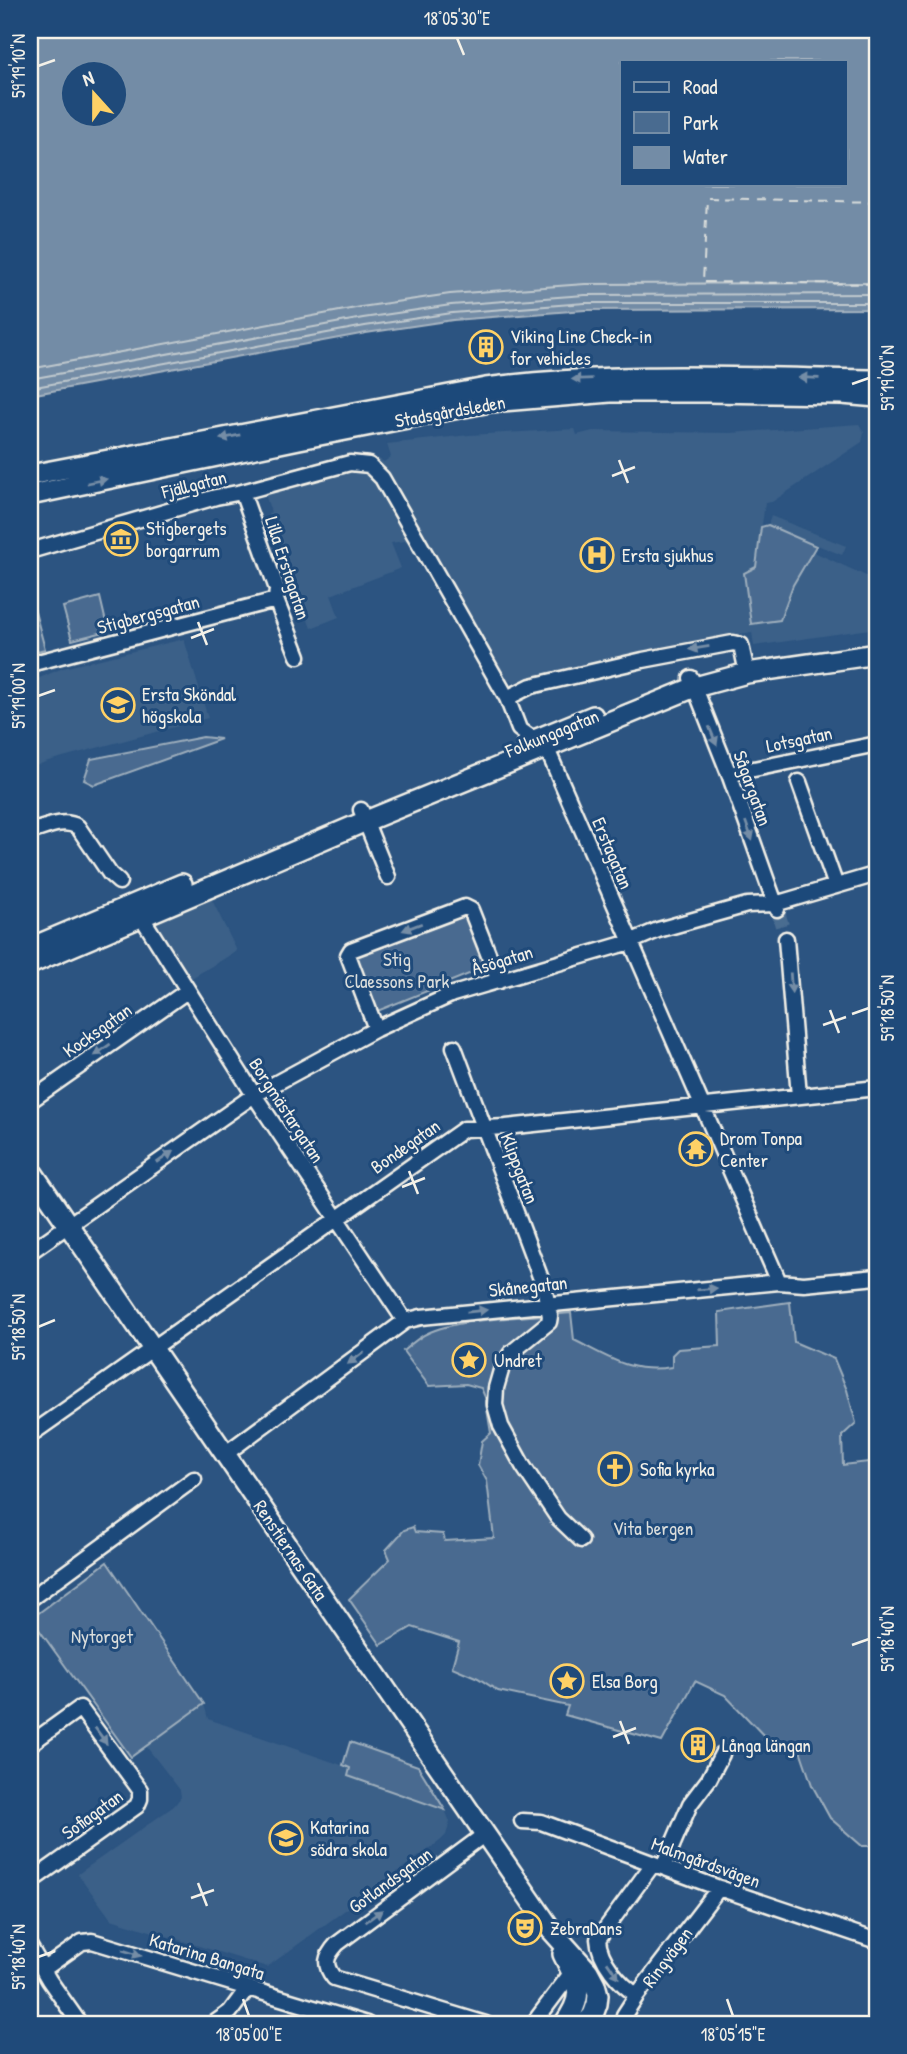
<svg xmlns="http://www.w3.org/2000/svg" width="907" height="2054" viewBox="0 0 907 2054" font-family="'Patrick Hand',sans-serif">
<rect width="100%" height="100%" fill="#2c5481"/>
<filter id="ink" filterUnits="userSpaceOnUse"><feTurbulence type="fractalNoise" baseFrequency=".0143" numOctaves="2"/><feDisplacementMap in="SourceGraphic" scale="14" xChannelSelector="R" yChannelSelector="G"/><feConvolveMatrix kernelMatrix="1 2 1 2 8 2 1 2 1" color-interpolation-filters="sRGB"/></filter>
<g filter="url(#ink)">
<path fill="#3b6088" d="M859,424L864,432L862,442L772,502L765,503L756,567L780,620L793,585L814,552L877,581V628L754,646L752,632L652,649L514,683L506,679L424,532L405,541L391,543L401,568L331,595L339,617L311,628L268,514L271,512L260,480L361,454L372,455L384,462L391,457L387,444L469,435L575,429L577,435L593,431L731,433Z
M771,516L846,546L842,555L768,525Z
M184,639L208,718L48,761L30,768V682L63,668Z
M210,896L237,951L183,983L146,924Z
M204,1704L208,1719L350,1768L348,1776L445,1810L450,1822L446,1835L440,1841L267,1967L111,1919L78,1874L174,1806L181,1797L180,1790L146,1746Z"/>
<path fill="#496b90" stroke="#9eaebc" stroke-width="2" d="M768,525L816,546L793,585L780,620L751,624L744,573L756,567L761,527Z
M30,593L45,649L30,653Z
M100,597L108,631L72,640L63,607Z
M203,737L221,739L94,785L84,780L91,759Z
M463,913L470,915L489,966L375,1012L354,961L357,953Z
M790,1302L794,1342L834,1359L847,1390L856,1423L842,1436L843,1465L877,1461V1529L872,1541L877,1560V1846H862L830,1818L812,1785L800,1750L768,1740L725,1695L695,1681L662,1742L565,1715L568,1706L498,1691L478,1678L452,1667L459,1642L412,1627L381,1645L349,1599L390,1559L386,1550L404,1530L413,1527L415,1532L443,1534L445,1541L494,1538L487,1481L478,1465L482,1441L491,1433L485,1397L481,1388L466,1384L429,1386L403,1351C412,1343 420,1336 430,1332C465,1317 532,1317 571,1313L574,1340C610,1358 631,1374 672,1367V1355L678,1349L720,1346L719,1312Z
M107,1562L204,1704L131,1757L35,1624L36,1615Z
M350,1742L418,1766L445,1810L348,1776L350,1768L343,1765Z"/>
<path fill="#738ca6" stroke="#a7b4c0" stroke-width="2" fill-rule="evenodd" d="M30,30H877V309L585,310L453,320L366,333L30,395ZM622,61H846V184H622ZM74,74H116V116H74Z"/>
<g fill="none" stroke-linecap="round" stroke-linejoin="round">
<path stroke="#c0c9ce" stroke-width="2" d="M30,369L361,307L450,294L585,284L877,283
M30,379L363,318L451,305L585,295L877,294
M30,388L365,326L452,313L585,303H877"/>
<path stroke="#dadddb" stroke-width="2" stroke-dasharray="9 7" stroke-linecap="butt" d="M877,202L707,198L703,282L877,284"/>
<path stroke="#4a6c90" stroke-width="14" stroke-dasharray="14 7" stroke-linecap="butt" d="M778,912L786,939"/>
<defs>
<path id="street" d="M242,492L277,589L276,600L298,656
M30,551L216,497L242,492L350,463L369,465L382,478L418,541L507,698L519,729L547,749L779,1282
M30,664L276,600
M691,678L729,774L777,909
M507,698L531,686L643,660L733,643L741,645L747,673
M729,774L877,744
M799,782L836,886
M361,810L388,877
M30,832C45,828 63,818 78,827L110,874L119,882
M141,916L254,1095L405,1321
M786,939L799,1096
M376,1029L348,955L351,950L465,907L471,910L499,981
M454,1047L544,1287L550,1316L549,1322L511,1353L502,1367L496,1388L495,1405L501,1426L523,1466L558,1518L581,1540
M30,1101L187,991
M30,1252L254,1095L376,1029L453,994L630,942L658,930L747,905L775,904L877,874
M30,1435L464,1129L506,1127L877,1088
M225,1454L405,1321L421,1317L779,1282L804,1284L877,1277
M30,1599L194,1479
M30,1744L80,1708L140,1790V1799L137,1806L30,1882
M522,1821L541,1822L719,1888L877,1941
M485,1834L337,1944C326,1956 323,1964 334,1978L486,2024
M663,1867L690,1804L709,1779L722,1754
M30,1947L49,1980L80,2024
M44,1969L82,1942L92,1941L367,2024
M637,1995C620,1985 599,1960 598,1939L653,1864
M213,2024L230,2012L247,1989
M533,2024L572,1972
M623,2024L624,2015L637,1995L719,1888"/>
<path id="secondary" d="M30,475L486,388C615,371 747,378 877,380
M30,495L299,439L490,402L610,392H707L842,394L877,397
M527,743L593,716
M30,948L182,884
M30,964L366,821L695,687L747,673L877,654
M30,1169L485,1834L552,1931L588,1971L595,1984L598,1995L597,2004L593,2015L585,2024
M563,1954C578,1985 586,1994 564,2024"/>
</defs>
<use href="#street" stroke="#f4f1e8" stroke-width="19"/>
<use href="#secondary" stroke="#f4f1e8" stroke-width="24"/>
<use href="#street" stroke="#1f4a7a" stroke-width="14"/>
<use href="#secondary" stroke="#1f4a7a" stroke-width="19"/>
</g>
<defs><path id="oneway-solid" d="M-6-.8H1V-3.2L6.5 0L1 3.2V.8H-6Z" transform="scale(1.75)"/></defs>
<g fill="#748da6">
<use href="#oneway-solid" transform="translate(809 378) rotate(-178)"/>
<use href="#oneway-solid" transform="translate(582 379) rotate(178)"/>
<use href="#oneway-solid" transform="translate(230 437) rotate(169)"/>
<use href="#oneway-solid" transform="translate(97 481) rotate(-12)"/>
<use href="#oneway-solid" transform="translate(699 648) rotate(171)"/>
<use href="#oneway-solid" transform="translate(713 736) rotate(68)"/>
<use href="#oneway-solid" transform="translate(749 831) rotate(70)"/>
<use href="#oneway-solid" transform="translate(412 927) rotate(159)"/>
<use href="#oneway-solid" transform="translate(791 983) rotate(86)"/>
<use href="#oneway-solid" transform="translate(102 1050) rotate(145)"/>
<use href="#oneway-solid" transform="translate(165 1157) rotate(-35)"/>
<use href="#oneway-solid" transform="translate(707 1289) rotate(-5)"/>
<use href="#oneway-solid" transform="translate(477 1311) rotate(-6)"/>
<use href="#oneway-solid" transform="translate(356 1358) rotate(144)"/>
<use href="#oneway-solid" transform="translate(101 1736) rotate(54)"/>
<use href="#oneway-solid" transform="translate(374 1916) rotate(-36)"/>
<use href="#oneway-solid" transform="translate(132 1953) rotate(17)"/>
<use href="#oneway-solid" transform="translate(613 1970) rotate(55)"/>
</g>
</g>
<path fill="none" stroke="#f4f1e8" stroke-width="2.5" d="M457,38L464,55M38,66L55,60M852,384L869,378M619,460L628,483M612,476L635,467M198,622L207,645M191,638L214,629M38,696L55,690M830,1010L839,1033M852,1014L869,1008M823,1025L846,1017M409,1171L418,1194M402,1187L425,1178M38,1327L55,1320M852,1645L869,1639M620,1721L629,1744M613,1737L636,1728M198,1883L207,1906M191,1898L214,1890M38,1957L55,1951M243,1999L249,2016M727,1999L733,2016"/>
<defs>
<symbol id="building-ring" viewBox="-11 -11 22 22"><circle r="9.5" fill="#1f4a7a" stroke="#ffd166" stroke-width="1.5"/><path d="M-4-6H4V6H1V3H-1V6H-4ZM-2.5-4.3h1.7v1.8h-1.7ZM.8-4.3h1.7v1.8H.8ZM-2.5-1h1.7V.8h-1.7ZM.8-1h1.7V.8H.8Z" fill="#ffd166"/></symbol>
<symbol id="museum-ring" viewBox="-11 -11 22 22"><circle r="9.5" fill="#1f4a7a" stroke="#ffd166" stroke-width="1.5"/><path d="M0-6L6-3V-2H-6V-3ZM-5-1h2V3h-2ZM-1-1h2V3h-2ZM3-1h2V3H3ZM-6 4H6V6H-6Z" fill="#ffd166"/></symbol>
<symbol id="hospital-ring" viewBox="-11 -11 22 22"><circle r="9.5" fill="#1f4a7a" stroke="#ffd166" stroke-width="1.5"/><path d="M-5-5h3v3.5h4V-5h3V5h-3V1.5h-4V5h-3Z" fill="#ffd166"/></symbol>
<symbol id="university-ring" viewBox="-11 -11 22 22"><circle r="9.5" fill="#1f4a7a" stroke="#ffd166" stroke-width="1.5"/><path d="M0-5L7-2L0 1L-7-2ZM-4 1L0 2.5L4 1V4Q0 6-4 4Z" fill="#ffd166"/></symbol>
<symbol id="temple-ring" viewBox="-11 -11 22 22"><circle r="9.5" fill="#1f4a7a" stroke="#ffd166" stroke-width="1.5"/><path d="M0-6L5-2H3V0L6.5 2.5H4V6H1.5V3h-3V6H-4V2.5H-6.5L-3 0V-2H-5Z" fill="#ffd166"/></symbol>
<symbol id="sight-ring" viewBox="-11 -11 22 22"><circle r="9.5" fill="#1f4a7a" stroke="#ffd166" stroke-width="1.5"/><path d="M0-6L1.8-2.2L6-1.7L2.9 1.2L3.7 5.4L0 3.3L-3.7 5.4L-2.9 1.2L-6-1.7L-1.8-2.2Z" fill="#ffd166"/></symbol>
<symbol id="church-ring" viewBox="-11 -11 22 22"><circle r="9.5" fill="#1f4a7a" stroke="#ffd166" stroke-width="1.5"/><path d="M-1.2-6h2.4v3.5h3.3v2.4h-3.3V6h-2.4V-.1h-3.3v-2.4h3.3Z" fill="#ffd166"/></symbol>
<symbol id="school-ring" viewBox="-11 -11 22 22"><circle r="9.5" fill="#1f4a7a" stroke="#ffd166" stroke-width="1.5"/><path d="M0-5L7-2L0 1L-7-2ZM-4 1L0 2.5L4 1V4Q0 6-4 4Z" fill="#ffd166"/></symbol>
<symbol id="theatre-ring" viewBox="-11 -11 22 22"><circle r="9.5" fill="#1f4a7a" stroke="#ffd166" stroke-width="1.5"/><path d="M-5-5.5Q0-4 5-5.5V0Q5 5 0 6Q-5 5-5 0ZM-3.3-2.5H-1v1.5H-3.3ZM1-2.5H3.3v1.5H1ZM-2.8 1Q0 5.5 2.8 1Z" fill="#ffd166"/></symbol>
</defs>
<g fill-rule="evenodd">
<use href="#building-ring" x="467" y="328" width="38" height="38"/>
<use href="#museum-ring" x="102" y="520" width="38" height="38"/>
<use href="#hospital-ring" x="578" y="536" width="38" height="38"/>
<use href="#university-ring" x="99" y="686" width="38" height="38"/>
<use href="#temple-ring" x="677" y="1130" width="38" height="38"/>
<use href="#sight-ring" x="450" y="1341" width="38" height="38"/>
<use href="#church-ring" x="596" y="1450" width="38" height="38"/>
<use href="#sight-ring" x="548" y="1662" width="38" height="38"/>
<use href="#building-ring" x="679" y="1726" width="38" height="38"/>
<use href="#school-ring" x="267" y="1819" width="38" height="38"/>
<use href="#theatre-ring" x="506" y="1909" width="38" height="38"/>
</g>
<g text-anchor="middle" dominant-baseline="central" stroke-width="6" stroke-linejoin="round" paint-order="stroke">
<g font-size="19" fill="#f4f1e8" stroke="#1f4a7a" text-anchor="start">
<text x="510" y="336">Viking Line Check-in<tspan x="510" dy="22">for vehicles</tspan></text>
<text x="146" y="528">Stigbergets<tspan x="146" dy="22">borgarrum</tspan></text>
<text x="622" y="555">Ersta sjukhus</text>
<text x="142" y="694">Ersta Sköndal<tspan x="142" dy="22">högskola</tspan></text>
<text x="720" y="1138">Drom Tonpa<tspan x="720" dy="22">Center</tspan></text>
<text x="494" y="1360">Undret</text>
<text x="640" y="1469">Sofia kyrka</text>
<text x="592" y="1681">Elsa Borg</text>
<text x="722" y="1745">Långa längan</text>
<text x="310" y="1827">Katarina<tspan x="310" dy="22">södra skola</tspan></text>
<text x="550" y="1928">ZebraDans</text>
</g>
<g font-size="19" fill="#f4f1e8" stroke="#1f4a7a">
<text transform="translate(450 411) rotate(-10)">Stadsgårdsleden</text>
<text transform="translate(194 484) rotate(-14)">Fjällgatan</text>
<text transform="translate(288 568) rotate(72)">Lilla Erstagatan</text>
<text transform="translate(148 614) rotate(-15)">Stigbergsgatan</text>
<text transform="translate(552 733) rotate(-22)">Folkungagatan</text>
<text transform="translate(799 739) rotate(-12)">Lotsgatan</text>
<text transform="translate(753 788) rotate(70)">Sågargatan</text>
<text transform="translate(613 853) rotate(67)">Erstagatan</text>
<text transform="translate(502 960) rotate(-17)">Åsögatan</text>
<text transform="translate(97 1030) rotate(-35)">Kocksgatan</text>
<text transform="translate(287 1110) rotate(57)">Borgmästargatan</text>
<text transform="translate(405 1146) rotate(-35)">Bondegatan</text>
<text transform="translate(520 1168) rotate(69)">Klippgatan</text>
<text transform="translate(528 1286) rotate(-6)">Skånegatan</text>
<text transform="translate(291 1550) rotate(56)">Renstiernas Gata</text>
<text transform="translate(92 1814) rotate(-36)">Sofiagatan</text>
<text transform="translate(706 1862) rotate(20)">Malmgårdsvägen</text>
<text transform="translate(390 1880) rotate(-36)">Gotlandsgatan</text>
<text transform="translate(207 1956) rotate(17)">Katarina Bangata</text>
<text transform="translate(667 1957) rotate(-53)">Ringvägen</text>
</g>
<g font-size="19" fill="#dadddb" stroke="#1f4a7a">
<text x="397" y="959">Stig<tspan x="397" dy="22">Claessons Park</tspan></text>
<text x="653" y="1528">Vita bergen</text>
<text x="102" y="1636">Nytorget</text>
</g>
</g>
<rect width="907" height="2054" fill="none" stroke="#1f4a7a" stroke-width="77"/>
<rect x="620" y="60" width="228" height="126" fill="#1f4a7a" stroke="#748da6" stroke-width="2"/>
<rect x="634" y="82" width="35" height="10" fill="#1f4a7a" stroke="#748da6" stroke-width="2"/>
<text x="683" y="94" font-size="21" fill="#f4f1e8">Road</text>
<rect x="634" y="112" width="35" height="21" fill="#496b90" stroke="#748da6" stroke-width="2"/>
<text x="683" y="130" font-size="21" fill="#f4f1e8">Park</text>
<rect x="634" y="147" width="35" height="21" fill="#738ca6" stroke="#748da6" stroke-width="2"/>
<text x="683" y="164" font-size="21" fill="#f4f1e8">Water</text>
<g transform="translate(94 94) rotate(339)"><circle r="33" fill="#1f4a7a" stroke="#748da6" stroke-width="2"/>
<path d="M0-5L12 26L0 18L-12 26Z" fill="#ffd166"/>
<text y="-10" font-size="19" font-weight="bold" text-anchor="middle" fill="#f4f1e8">N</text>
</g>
<rect x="38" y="38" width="831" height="1978" fill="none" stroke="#f4f1e8" stroke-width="2.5"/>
<g font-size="18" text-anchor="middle" fill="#f4f1e8">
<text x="457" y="25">18°05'30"E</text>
<text transform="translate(19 66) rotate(-90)" y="6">59°19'10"N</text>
<text transform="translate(888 378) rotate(-90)" y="6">59°19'00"N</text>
<text transform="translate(19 696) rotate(-90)" y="6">59°19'00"N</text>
<text transform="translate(888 1008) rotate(-90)" y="6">59°18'50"N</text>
<text transform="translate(19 1327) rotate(-90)" y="6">59°18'50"N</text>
<text transform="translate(888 1639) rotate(-90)" y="6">59°18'40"N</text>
<text transform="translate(19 1957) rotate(-90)" y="6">59°18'40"N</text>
<text x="249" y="2041">18°05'00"E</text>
<text x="733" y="2041">18°05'15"E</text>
</g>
</svg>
